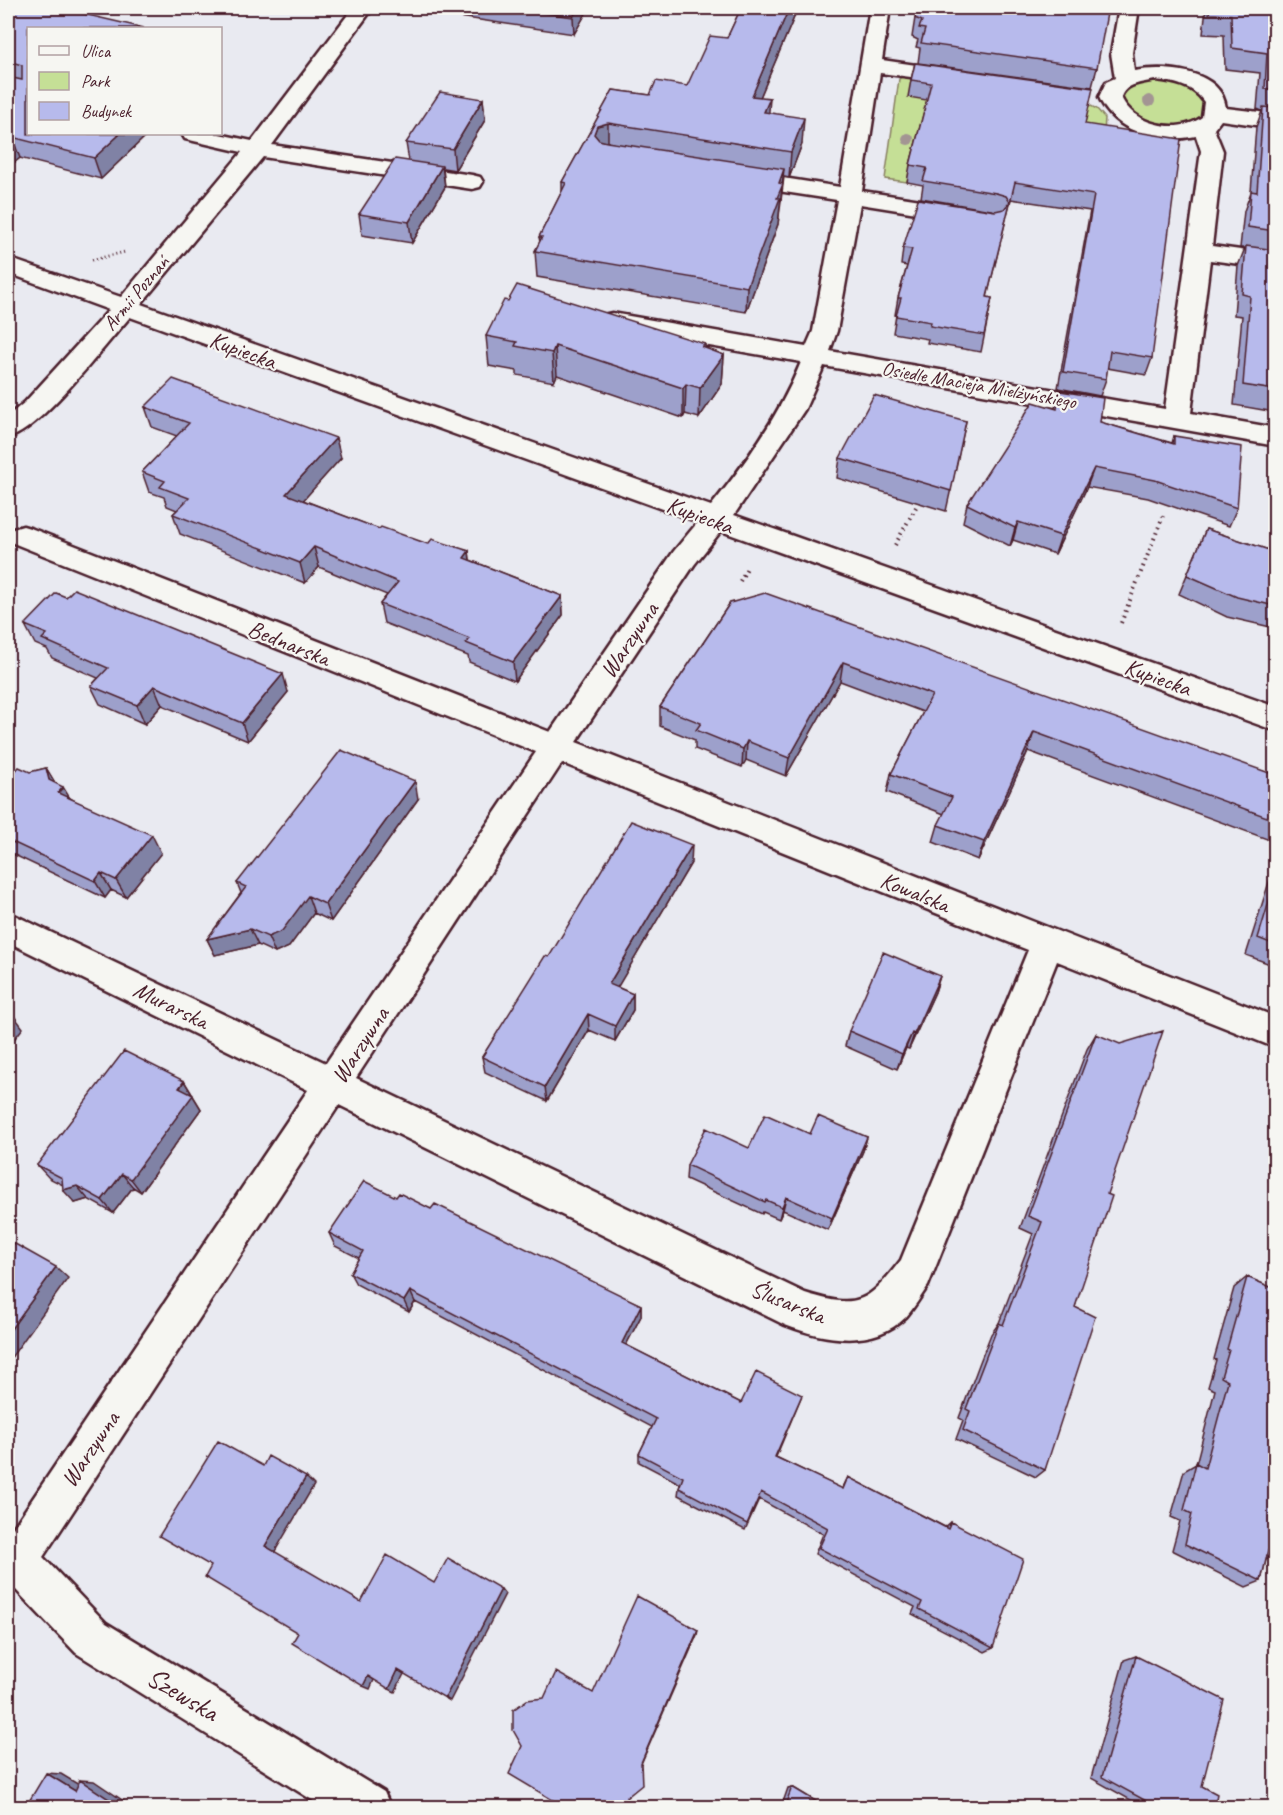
<svg xmlns="http://www.w3.org/2000/svg" width="1283" height="1815" viewBox="0 0 1283 1815" font-family="Caveat,sans-serif">
<rect width="100%" height="100%" fill="#e9eaf1"/>
<filter id="ink" filterUnits="userSpaceOnUse"><feTurbulence type="fractalNoise" baseFrequency=".0167" numOctaves="2"/><feDisplacementMap in="SourceGraphic" scale="12" xChannelSelector="R" yChannelSelector="G"/><feConvolveMatrix kernelMatrix="1 2 1 2 8 2 1 2 1" color-interpolation-filters="sRGB"/></filter>
<g filter="url(#ink)">
<path fill="#c5df96" stroke="#887f60" stroke-width="1.5" d="M902,77L1089,105L1097,109L1105,118L1104,133L1046,204L1022,200L1029,172L928,156L913,154L907,182L885,179L899,79Z
M1156,80C1176,82 1196,86 1206,104V112C1189,131 1156,130 1135,117C1130,114 1126,107 1122,103L1125,90L1133,84Z"/>
<g fill="none" stroke-linecap="round" stroke-linejoin="round">
<defs>
<path id="minor" d="M353,8H373L272,145L472,175L480,177L483,182L480,187L472,189L263,157L141,304L711,506C746,463 780,414 801,362L612,329L603,327L600,321L603,315L612,313L806,347L813,331L837,200L739,185L731,183L728,178L731,173L739,171L840,187L870,8H890L882,60L957,71L965,72L968,77L965,82L957,83L880,73L862,191L960,206L968,208L972,213L968,218L960,220L860,204L837,331L830,351L1165,409L1201,151L1196,136C1161,144 1114,133 1099,97L1106,82L1115,78L1111,53L1119,8H1139L1132,53L1134,71C1163,66 1221,68 1226,108L1276,114V128L1221,120L1214,129L1223,151L1212,246L1276,255V269L1210,260L1191,413L1276,428V446L824,366L805,409L734,515L1276,707V731L721,531L694,565L576,742L1276,1017V1048L1057,961L928,1286C921,1296 914,1308 906,1317C873,1349 824,1340 785,1325L339,1105L43,1557L106,1623L384,1792L391,1808H325L76,1653L16,1590L8,1593V1530L11,1531L308,1090L8,942V912L326,1063L536,752L13,543L9,536L13,529L23,526L33,529L550,732L674,551L698,522L130,317C105,345 40,431 8,438V416L25,402L109,310L8,273V258L121,297L242,152L185,139L182,134H219L252,141ZM1155,80C1173,82 1193,85 1204,102L1202,117C1178,135 1133,125 1121,97C1126,83 1142,83 1155,80ZM562,763L1028,950L901,1260C868,1302 859,1310 805,1293L356,1078Z"/>
</defs>
<use href="#minor" stroke="#4a1f2b" stroke-width="5"/>
<path stroke="#4a1f2b" stroke-width="3" stroke-dasharray="1 3" stroke-linecap="butt" d="M92,260L125,252"/>
<path stroke="#4a1f2b" stroke-width="4" stroke-dasharray="1.5 4.5" stroke-linecap="butt" d="M895,545L921,498
M740,581L747,568
M1121,623L1163,516"/>
<use href="#minor" fill="#f6f6f2" fill-rule="evenodd"/>
</g>
<g fill="#a39593">
<circle cx="1149" cy="101" r="6"/>
<circle cx="908" cy="139" r="6"/>
</g>
<path fill="#9da0cb" stroke="#4a1f2b" stroke-width="1.5" d="M8,8L148,134L101,179L20,158L15,162L11,161L8,164Z
M445,8H589L574,34L446,15Z
M741,8H798L760,97L769,113L802,144L789,178L784,177L778,224L746,312L537,277L535,251L540,242L539,237L562,191V182L613,90L650,95L687,86L727,38Z
M1206,8H1275V412L1234,405L1242,316L1234,315L1238,266L1245,248H1240L1244,211L1251,192L1256,127L1262,111L1257,109L1260,73L1225,69L1224,35L1203,34Z
M915,18L1097,68L1092,87L918,63L920,48L916,47L918,40L912,37Z
M915,63L1085,124L1152,358L1146,375L1107,368L1106,379L1100,396L1058,388L1090,211L1011,199L987,297L992,298L981,352L927,343L928,339L893,333L896,315H895L898,298L907,266L901,265L903,248L997,211L921,198L923,185L907,182L910,165L927,100L908,97L911,80Z
M483,99L485,120L455,170L443,168L445,187L412,243L362,235L359,214L409,161L406,143Z
M486,336L705,344V348L724,355L722,384L699,418L685,414L683,418L557,375L554,382L517,375V371L489,366Z
M1060,391L1100,422L1172,443L1174,436L1237,508L1229,526L1148,498L1087,487L1055,554L1013,540L1010,546L963,522L967,504L1055,408Z
M145,407L341,458L303,500L379,529L428,544L469,551L470,560L562,596L563,615L515,681L469,662L468,656L384,623L380,604L387,595L319,567L305,583L180,534L173,514L177,510L167,506L164,497L149,492L142,472L177,436L152,427Z
M966,421L946,511L837,478L840,458Z
M1206,529L1275,552V628L1227,617L1179,594Z
M730,603L1275,775V842L1028,751L978,860L933,842L938,825L944,814L887,792L891,774L923,712L840,681L786,776L746,760L742,767L695,749V740L660,726V707Z
M25,625L288,692L248,741L162,705L145,724L100,704L91,686L98,678L52,658L47,649L35,644Z
M46,768L55,783L70,798L161,853L126,897L111,890L105,898L8,852V779L30,772Z
M418,799L331,921L314,913L289,947L275,953L258,945L215,955L207,939L241,893L237,883Z
M691,863L617,987L633,994V1010L615,1041L589,1030L547,1101L485,1072L482,1057L549,957Z
M1275,863V966L1246,955Z
M940,976L935,992L909,1049L906,1048L897,1069L845,1046L849,1031Z
M1096,1034L1107,1194L1075,1307L1045,1470L1036,1477L956,1439L963,1420L959,1418L980,1362L991,1334L999,1323L1033,1234L1020,1228L1087,1049Z
M184,1081L201,1109L141,1192L133,1187L113,1213L88,1199L75,1203L63,1185L49,1178L37,1165Z
M810,1134L867,1137L863,1151L828,1230L783,1210L779,1219L763,1212L762,1214L686,1179L687,1165L749,1148Z
M1275,1159V1182L1269,1181Z
M396,1197L431,1209L641,1305V1316L626,1345L741,1403L802,1395L776,1457L842,1489L848,1477L945,1527L951,1522L993,1648L985,1652L912,1614L915,1607L815,1554L823,1534L759,1499L745,1530L678,1495L679,1488L681,1484L639,1462V1454L652,1427L415,1302L409,1312L356,1284L350,1273L359,1258L335,1246L329,1233Z
M1247,1277L1275,1289V1556L1266,1560L1261,1581L1246,1587L1172,1550L1180,1521L1171,1517L1184,1471L1196,1464L1215,1390L1208,1387L1216,1360L1214,1359L1234,1288Z
M1136,1656L1202,1786L1214,1808H1145L1091,1778L1124,1660Z
M792,1787L827,1808H781L788,1788Z"/>
<path fill="#8082a5" stroke="#4a1f2b" stroke-width="1.5" d="M578,8H589L574,34L573,17Z
M789,8H798L750,121L752,96Z
M770,98L768,124L764,112Z
M483,99L485,120L455,170L453,149Z
M804,118L802,144L789,178L791,152Z
M608,123V149L595,159L594,134L597,126Z
M120,134H148L101,179L94,158Z
M12,137L20,158L15,162L8,142Z
M8,152L11,161L8,164Z
M442,166L445,187L412,243L409,222Z
M784,169L778,224L746,312L747,287L779,183Z
M555,346L557,375L554,382L552,353Z
M724,355L722,384L699,418L700,388Z
M686,384L685,414L683,418V388Z
M336,438L341,458L291,514L286,494Z
M1094,468L1087,487L1055,554L1061,536Z
M1018,522L1013,540L1010,546L1015,528Z
M314,547L319,567L305,583L300,563Z
M469,551L471,571L464,558Z
M562,596L563,615L515,681L513,662Z
M843,662L840,681L786,776L789,758Z
M283,674L288,692L248,741L242,723Z
M154,686L162,705L145,724L137,705Z
M1034,732L1028,751L978,860L984,842Z
M747,741L746,760L742,767L743,749Z
M46,768L57,786L49,780Z
M415,781L418,799L331,921L325,904Z
M63,787L74,805L58,793Z
M152,835L161,853L126,897L116,880Z
M692,845L691,863L610,1000L609,984Z
M101,873L111,890L105,898L95,881Z
M308,896L314,913L289,947L275,953L268,937Z
M250,929L258,945L215,955L207,939Z
M940,976L935,992L909,1049L914,1034Z
M633,994V1010L615,1041V1026Z
M11,1012L23,1028L8,1047V1016Z
M588,1014L589,1030L547,1101L545,1087Z
M912,1033L906,1048L897,1069L902,1054Z
M184,1081L201,1109L141,1192L131,1179Z
M867,1137L863,1151L828,1230L832,1218Z
M122,1174L133,1187L113,1213L102,1200Z
M77,1186L88,1199L75,1203L63,1190Z
M786,1197L783,1210L779,1219L782,1207Z
M56,1267L68,1278L8,1362V1333Z
M410,1291L415,1302L409,1312L404,1301Z
M641,1305V1316L622,1353V1343Z
M306,1477L314,1485L274,1553L265,1546Z
M501,1589L505,1594L450,1701L445,1698Z
M698,1630L697,1635L641,1764V1763Z
M398,1670L404,1674L395,1692L389,1689Z
M368,1676L374,1680L370,1689L363,1686Z
M46,1773L61,1774L89,1791H75Z
M80,1780L94,1781L125,1802L121,1808H108Z"/>
<path fill="#b7baec" stroke="#4a1f2b" stroke-width="1.5" d="M8,8H58L144,28H28V134H120L94,158L12,137L8,141V77L22,80V65L8,61Z
M508,8H578L573,17Z
M741,8H789L752,96L770,98L764,112L804,118L791,152L608,123L597,126L594,134L599,140L607,142L784,169L779,183L783,184L777,198H780L747,287L535,251L542,237H539L566,183L562,182L613,90L650,95L656,81L687,86L710,36L727,38Z
M919,8H1108L1097,68L921,43L925,29L919,28L922,21L915,18Z
M1210,8H1275V91L1265,89L1267,53L1232,48L1231,15L1209,14Z
M915,63L1093,88L1085,124L1181,139L1152,358L1110,351L1106,379L1063,372L1094,195L1015,182L987,297L992,298L984,335L930,326L931,322L896,316L901,298H898L912,249L903,248L918,199L995,211L1004,209L1010,202L1006,196L996,193L923,181L927,168L910,165L931,83L911,80Z
M440,92L483,99L453,149L406,143Z
M1263,107L1275,108V231L1248,227L1251,191L1257,192Z
M395,159L442,166L409,222L359,214Z
M1246,246L1275,250V390L1243,385L1250,296L1242,294Z
M517,285L705,344L702,347L724,355L700,388L686,384L683,388L555,346L552,353L515,346L517,342L486,336L504,300L508,301Z
M173,379L336,438L286,494L379,529L381,527L428,544L432,539L469,551L464,558L562,596L513,662L466,643L470,639L380,604L398,582L314,547L300,563L173,514L189,498L160,487L165,481L142,472L189,423L145,407Z
M1060,391L1103,398L1100,422L1174,444V436L1242,447L1237,508L1155,480L1094,468L1061,536L1018,522L1015,528L967,504L1033,402L1057,409Z
M874,395L966,421L951,491L840,458Z
M1206,529L1275,552V606L1237,597L1187,575Z
M74,589L283,674L242,723L154,686L137,705L91,686L108,668L42,639L47,634L25,625L56,593L66,597Z
M765,593L1275,775V820L1034,732L984,842L938,825L952,797L891,774L932,695L843,662L789,758L747,741L743,749L696,730L701,723L660,707L730,603Z
M341,750L415,781L325,904L308,896L282,931L268,937L250,929L207,939L246,887L237,883Z
M19,767L30,772L46,768L49,780L63,787L58,793L152,835L116,880L101,873L95,881L8,840V779Z
M631,821L692,845L609,984L633,994L615,1026L588,1014L545,1087L482,1057L545,956L549,957Z
M1275,882V945L1258,938Z
M883,952L940,976L914,1034L912,1033L902,1054L849,1031Z
M1163,1031L1107,1194L1112,1196L1075,1307L1095,1317L1045,1470L963,1430L970,1411L966,1409L999,1323L1003,1325L1042,1222L1028,1216L1096,1034L1120,1044Z
M124,1051L184,1081L179,1088L193,1095L131,1179L122,1174L102,1200L77,1186L63,1190L62,1178L37,1165Z
M765,1114L810,1134L818,1116L867,1137L832,1218L786,1197L782,1207L766,1200L765,1202L687,1165L706,1128L749,1148Z
M364,1181L396,1197L399,1193L431,1209L435,1204L641,1305L622,1343L741,1403L756,1372L802,1395L775,1457L843,1489L848,1477L948,1529L951,1522L1023,1559L993,1648L919,1609L922,1602L819,1548L828,1528L761,1492L747,1524L679,1488L683,1477L639,1454L656,1419L410,1291L404,1301L350,1273L363,1251L329,1233Z
M8,1240L56,1267L8,1333Z
M1247,1277L1275,1289V1555L1268,1551L1261,1581L1185,1544L1192,1514L1184,1510L1196,1463L1205,1468L1228,1381L1221,1377L1229,1350L1227,1349Z
M218,1441L263,1466L268,1456L306,1477L265,1546L361,1602L387,1555L434,1583L448,1558L501,1589L445,1698L398,1670L389,1689L368,1676L363,1686L292,1643L298,1633L205,1577L211,1566L159,1536Z
M637,1596L698,1630L641,1763L642,1785L626,1798L622,1808H566L509,1774L522,1746L513,1730V1710L527,1700L544,1698L556,1672L593,1693Z
M1136,1656L1224,1700L1202,1786L1217,1794L1214,1808H1159L1102,1777Z
M46,1773L75,1791L80,1780L112,1801L108,1808H25Z
M792,1787L827,1808H784Z"/>
</g>
<g text-anchor="middle" dominant-baseline="central" stroke-width="4.5" stroke-linejoin="round" paint-order="stroke">
<g font-size="20" fill="#4a1f2b" stroke="#f6f6f2">
<text transform="translate(136 293) rotate(-50)">Armii Poznań</text>
<text transform="translate(979 385) rotate(10)">Osiedle Macieja Mielżyńskiego</text>
</g>
<g font-size="24" fill="#4a1f2b" stroke="#f6f6f2">
<text transform="translate(243 350) rotate(20)">Kupiecka</text>
<text transform="translate(700 515) rotate(20)">Kupiecka</text>
<text transform="translate(629 640) rotate(-56)">Warzywna</text>
<text transform="translate(289 643) rotate(22)">Bednarska</text>
<text transform="translate(1158 677) rotate(20)">Kupiecka</text>
<text transform="translate(915 892) rotate(22)">Kowalska</text>
<text transform="translate(171 1005) rotate(26)">Murarska</text>
<text transform="translate(360 1045) rotate(-57)">Warzywna</text>
<text transform="translate(788 1302) rotate(22)">Ślusarska</text>
<text transform="translate(90 1449) rotate(-56)">Warzywna</text>
</g>
<g font-size="28" fill="#4a1f2b" stroke="#f6f6f2">
<text transform="translate(183 1694) rotate(31)">Szewska</text>
</g>
</g>
<rect width="1283" height="1815" fill="none" stroke="#f6f6f2" stroke-width="30"/>
<rect x="15" y="15" width="1253" height="1785" fill="none" stroke="#4a1f2b" stroke-width="2" filter="url(#ink)"/>
<rect x="27" y="27" width="195" height="108" fill="#f6f6f2" stroke="#b1a0a2" stroke-width="1.5"/>
<rect x="39" y="46" width="30" height="9" fill="#f6f6f2" stroke="#b1a0a2" stroke-width="1.5"/>
<text x="81" y="57" font-size="18" fill="#4a1f2b">Ulica</text>
<rect x="39" y="72" width="30" height="18" fill="#c5df96" stroke="#b1a0a2" stroke-width="1.5"/>
<text x="81" y="87" font-size="18" fill="#4a1f2b">Park</text>
<rect x="39" y="102" width="30" height="18" fill="#b7baec" stroke="#b1a0a2" stroke-width="1.5"/>
<text x="81" y="117" font-size="18" fill="#4a1f2b">Budynek</text>
</svg>
